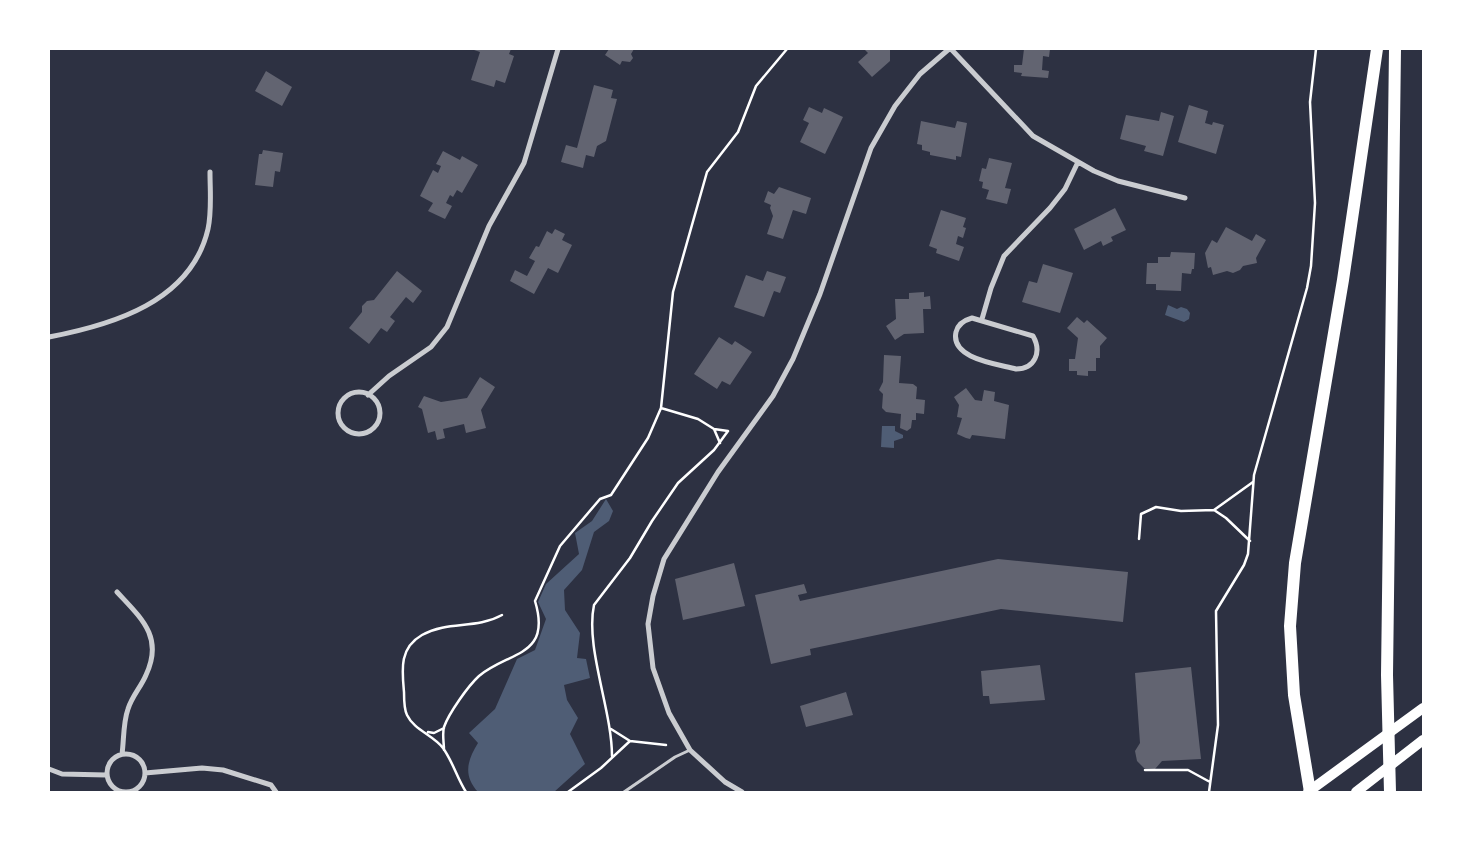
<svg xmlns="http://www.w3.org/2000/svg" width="1472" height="841" viewBox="0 0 1472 841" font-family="'Roboto Condensed',sans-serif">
<rect width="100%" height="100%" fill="#2d3142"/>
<path fill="#4f5d75" d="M1168,305L1177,309L1181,307L1187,309L1190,313L1189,319L1184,322L1165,315Z
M882,426H895V431L903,435V438L894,441V448L881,447Z
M606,499L613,511L609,521L594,532L582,570L564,590L565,610L580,633L577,658L586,659L590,678L564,685L567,700L578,718L570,734L585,764L554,792H478C463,775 467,761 478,743L469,733L495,709L517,659L535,650L546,619L538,602L546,584L579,554L575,533L592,521Z"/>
<path fill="#626471" d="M471,49H511L509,54L514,56L505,83L496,80L494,87L471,80L480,52Z
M609,49H634L631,54L633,58L630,62L622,61L620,65L605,55Z
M864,49H890V61L872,77L858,62L868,53Z
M1024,49H1050L1049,57L1043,56L1042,70L1049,71L1048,78L1021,76L1022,73L1014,72V65H1022Z
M266,71L292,87L282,106L255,91Z
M594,85L613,90L611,98L617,99L606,141L597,146L594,157L586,155L583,168L561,162L566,145L577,148Z
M1189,105L1208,111L1205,123L1212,125L1213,122L1224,125L1216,154L1178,142Z
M809,107L822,113L824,108L843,117L825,154L800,142L809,123L803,120Z
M1161,112L1174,116L1163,156L1144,151L1146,146L1120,139L1126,115L1159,121Z
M921,121L955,128L957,121L967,123L961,157L956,156V160L930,155V152L922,150V145L917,144Z
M263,150L283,153L280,172L275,171L273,187L255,185L259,154H262Z
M443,151L460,160L462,156L478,165L462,193L457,190L453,197L450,195L446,203L452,206L445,219L428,211L433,203L420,196L433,170L438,173L441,166L436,164Z
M989,158L1012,163L1005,188L1011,189L1007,204L986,199L989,190L982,188L983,182L979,181L982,168L986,169Z
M779,187L811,198L806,214L793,210L783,239L767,234L773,216L770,208L771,205L764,202L768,191L774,194Z
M1115,208L1126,230L1111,237L1113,241L1103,246L1101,241L1084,250L1074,229Z
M941,210L966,218L963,227L966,228L963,238L958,236L956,244L964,247L959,261L936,253L937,249L929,246Z
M1226,227L1252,241L1256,234L1266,240L1256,258L1257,263L1243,266L1240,270L1233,273L1227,271L1213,275L1211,267L1208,268L1205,253L1212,240L1217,243Z
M555,229L565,234L562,240L572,245L558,273L548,268L534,294L510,281L515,270L527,276L535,261L529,258L536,246L539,247L547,231L552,234Z
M1171,252L1195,253L1194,269H1192L1191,274L1182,273L1181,291L1156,290V284H1146L1147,263H1158V257H1170Z
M1043,264L1073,273L1060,313L1022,302L1029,281L1037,283Z
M397,271L422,291L413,303L406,297L390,317L395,321L387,332L381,328L369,344L349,328L362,312V306L367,301L374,300Z
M767,271L786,277L780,293L774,291L764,317L734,307L746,275L763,281Z
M924,292V297L930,296L931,309H923L924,333L904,334L895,340L886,326L896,319L895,299H909V293Z
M1077,317L1084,323L1087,320L1107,338L1100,346V358H1096V371H1088V376L1077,375V371H1069V359H1075L1078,338L1067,328Z
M719,337L732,345L735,341L752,352L730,385L722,381L717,389L694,374Z
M884,355L901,356L899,383L913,384L917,387L916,399L925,400L924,414L916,413V420H912L911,428L907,431L900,428L901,414L886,412L882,408L883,394L879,390L883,382Z
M480,377L495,387L481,410L486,428L466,433L464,424L443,429L445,438L437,440L435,431L428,433L422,409L418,407L424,396L441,402L467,398Z
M966,388L975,400L982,401L984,390L995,392L994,401L1009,405L1005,439L972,435L970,439L966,438L957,434L962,418L957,417L959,405L954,397Z
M998,559L1128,572L1123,622L1001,609L810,649L811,655L771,664L755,595L804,584L807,593L798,595L800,601Z
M734,563L745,606L683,620L675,579Z
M1040,665L1045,700L990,704L989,696H983L981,671Z
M1191,667L1201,759L1162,761L1155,769L1144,768L1137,761L1135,751L1140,743L1135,673Z
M846,692L853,715L806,727L800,706Z"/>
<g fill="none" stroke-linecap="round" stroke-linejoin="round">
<path stroke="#fff" stroke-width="2.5" d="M661,408L698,419L714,429L720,443
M1214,510L1253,482
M1139,539L1141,514L1156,507L1181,511L1214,510L1226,518L1250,541
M611,729L630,741
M428,732L434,733L444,728
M444,750C444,743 442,734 444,727C449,713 468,686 479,676C509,651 552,657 535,601L560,546L600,499L611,495L648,438L661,408L673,292L707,172L738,132L756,86L787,49
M612,756C612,710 585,647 594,605L630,558L652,521L678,483L714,450L728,431L714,429
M1145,770H1188L1210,782
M466,792C457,778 453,762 443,748C433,735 414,730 407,715C404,709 404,700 404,692C402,670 399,648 422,635C449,620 475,630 502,615
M568,792L601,768L630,741L666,745
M1209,792L1218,725L1216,611L1244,565L1248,554L1254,475L1307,288L1311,266L1315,203L1310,102L1316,49"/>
<path stroke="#caccd0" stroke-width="3" d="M624,792L675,757L690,750"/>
<path stroke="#caccd0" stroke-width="5" d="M951,49L1033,136L1094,171L1118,181L1185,198
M972,318L1033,336C1042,352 1035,369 1016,369C998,364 950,359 956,332C958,324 965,320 972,318Z
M982,319L991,288L1004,256L1050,208L1065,189L1078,162
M49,337C112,325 191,302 208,229C212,211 210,191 210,172
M338 413a21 21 0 1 1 42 0a21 21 0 1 1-42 0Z
M368,395L389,376L431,347L447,327L489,226L524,163L558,49
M117,592C141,618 164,637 146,675C141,687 132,696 128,709C123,723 124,740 122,754
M107 773a19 19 0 1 1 38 0a19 19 0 1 1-38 0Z
M49,769L62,774L106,775
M145,773L202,768L223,770L271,785L276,792
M742,792L725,782L690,750L669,713L653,668L648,624L653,596L664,559L718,472L773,396L793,359L820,294L871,148L895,106L920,74L949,49"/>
<path stroke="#fff" stroke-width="10" d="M1308,792L1423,708
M1356,792L1423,740"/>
<path stroke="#fff" stroke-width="12" d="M1310,792L1294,695L1290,626L1295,563L1343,280L1377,49
M1390,792L1387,675L1395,49"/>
</g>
<rect width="1472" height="841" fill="none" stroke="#ffffff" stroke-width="100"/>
</svg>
